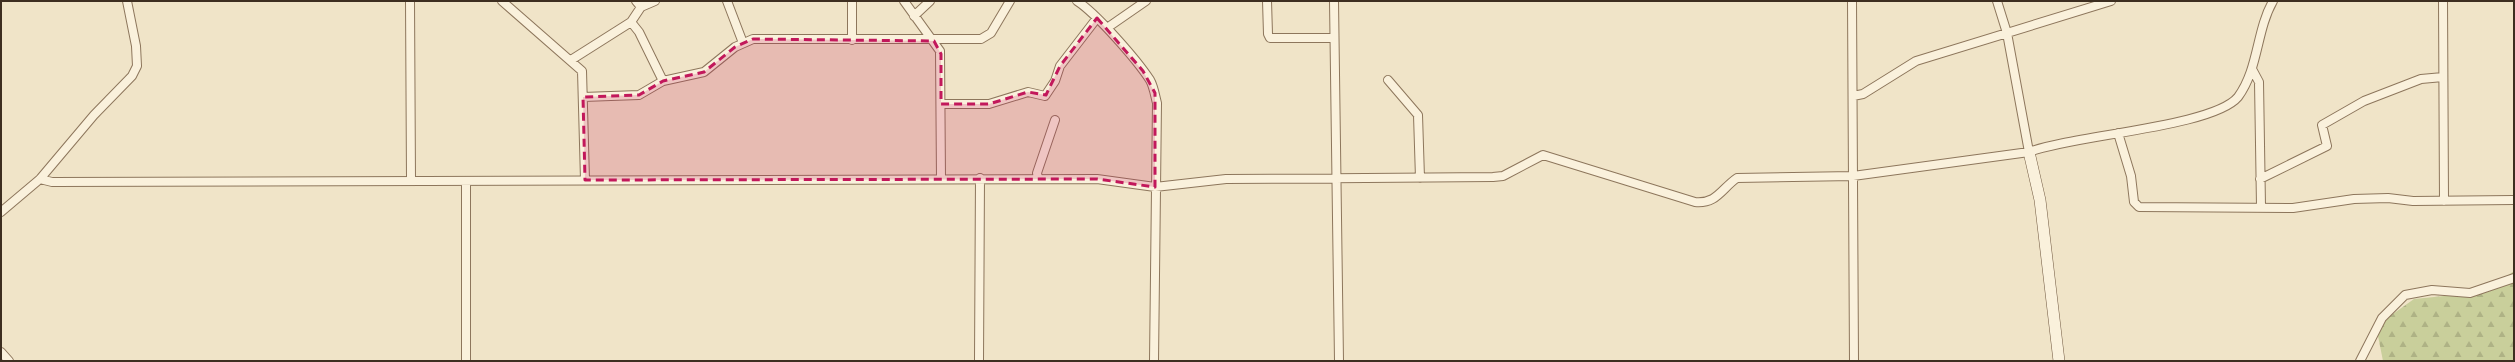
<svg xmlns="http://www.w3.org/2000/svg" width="2515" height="362" viewBox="0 0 2515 362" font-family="'Zilla Slab',serif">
<defs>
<pattern id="forest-firs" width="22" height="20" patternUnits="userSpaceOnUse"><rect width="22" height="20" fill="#c9cf9b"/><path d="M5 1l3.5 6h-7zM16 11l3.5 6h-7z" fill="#aeb285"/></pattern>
</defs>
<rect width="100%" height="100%" fill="#f0e4c8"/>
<path fill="url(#forest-firs)" d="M2514,271V361H2383L2376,326L2414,299L2484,292Z"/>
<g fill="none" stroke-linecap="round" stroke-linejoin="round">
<defs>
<path id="street" d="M410,1L411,180
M502,1L582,71L585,180
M727,1L743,43
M904,1L940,51L941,179
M1077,1C1097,14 1137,60 1150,80C1154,87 1155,96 1157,103L1154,361
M1267,1L1268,34L1270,38H1333
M1334,1L1339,361
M1852,1L1854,361
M1997,1L2007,33L2029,152
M2443,1L2444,201
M641,7L655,1
M914,16L930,1
M631,22L639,32L663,81
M1107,28L1146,1
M852,40V1
M571,60L631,22L641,7L636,1
M2252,69L2259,82L2261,206
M1388,80L1418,115L1420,178
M1853,96L1863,94L1916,61L2111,1
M583,97L639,95L663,81L704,72L735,47L753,39H981L991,33L1010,1
M941,104H989L1028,92L1045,96L1055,81L1060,66L1097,18
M2118,133L2131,176L2134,202L2139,207L2293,208L2354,199L2388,198L2413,201L2514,200
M1038,178L1037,173L1055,120
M40,179L52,182L1097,179L1155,187L1226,179L1493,177L1503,176L1543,155L1695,202C1717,204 1721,189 1737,178L1853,176L2029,152C2073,135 2213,127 2238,97C2259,68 2256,31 2273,1
M2260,179L2327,146L2322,125L2364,101L2421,79L2443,77
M466,181V361
M1,212L40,179L94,115L132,76L137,66L136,46L127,1
M1,352L9,361
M979,361L980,178
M2360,361L2382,318L2405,295L2432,290L2470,293L2514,278"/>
<path id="secondary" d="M2029,152L2040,200L2059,361"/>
</defs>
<use href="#street" stroke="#8d765c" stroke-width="10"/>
<use href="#secondary" stroke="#6f573f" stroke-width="12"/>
<use href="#street" stroke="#faf1dc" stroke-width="8"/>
<use href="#secondary" stroke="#faf1dc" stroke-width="11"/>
</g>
<path fill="#c2185b" fill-opacity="0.2" stroke="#c2185b" stroke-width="3" stroke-dasharray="8 5" stroke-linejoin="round" d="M1097,18L1143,71L1155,93V187L1097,179L585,180L583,97L639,95L663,81L704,72L735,47L753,39L934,41L941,54V104H989L1028,92L1046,95L1060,66Z"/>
<rect width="2515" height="362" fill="none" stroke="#3d2e20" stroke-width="4"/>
</svg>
